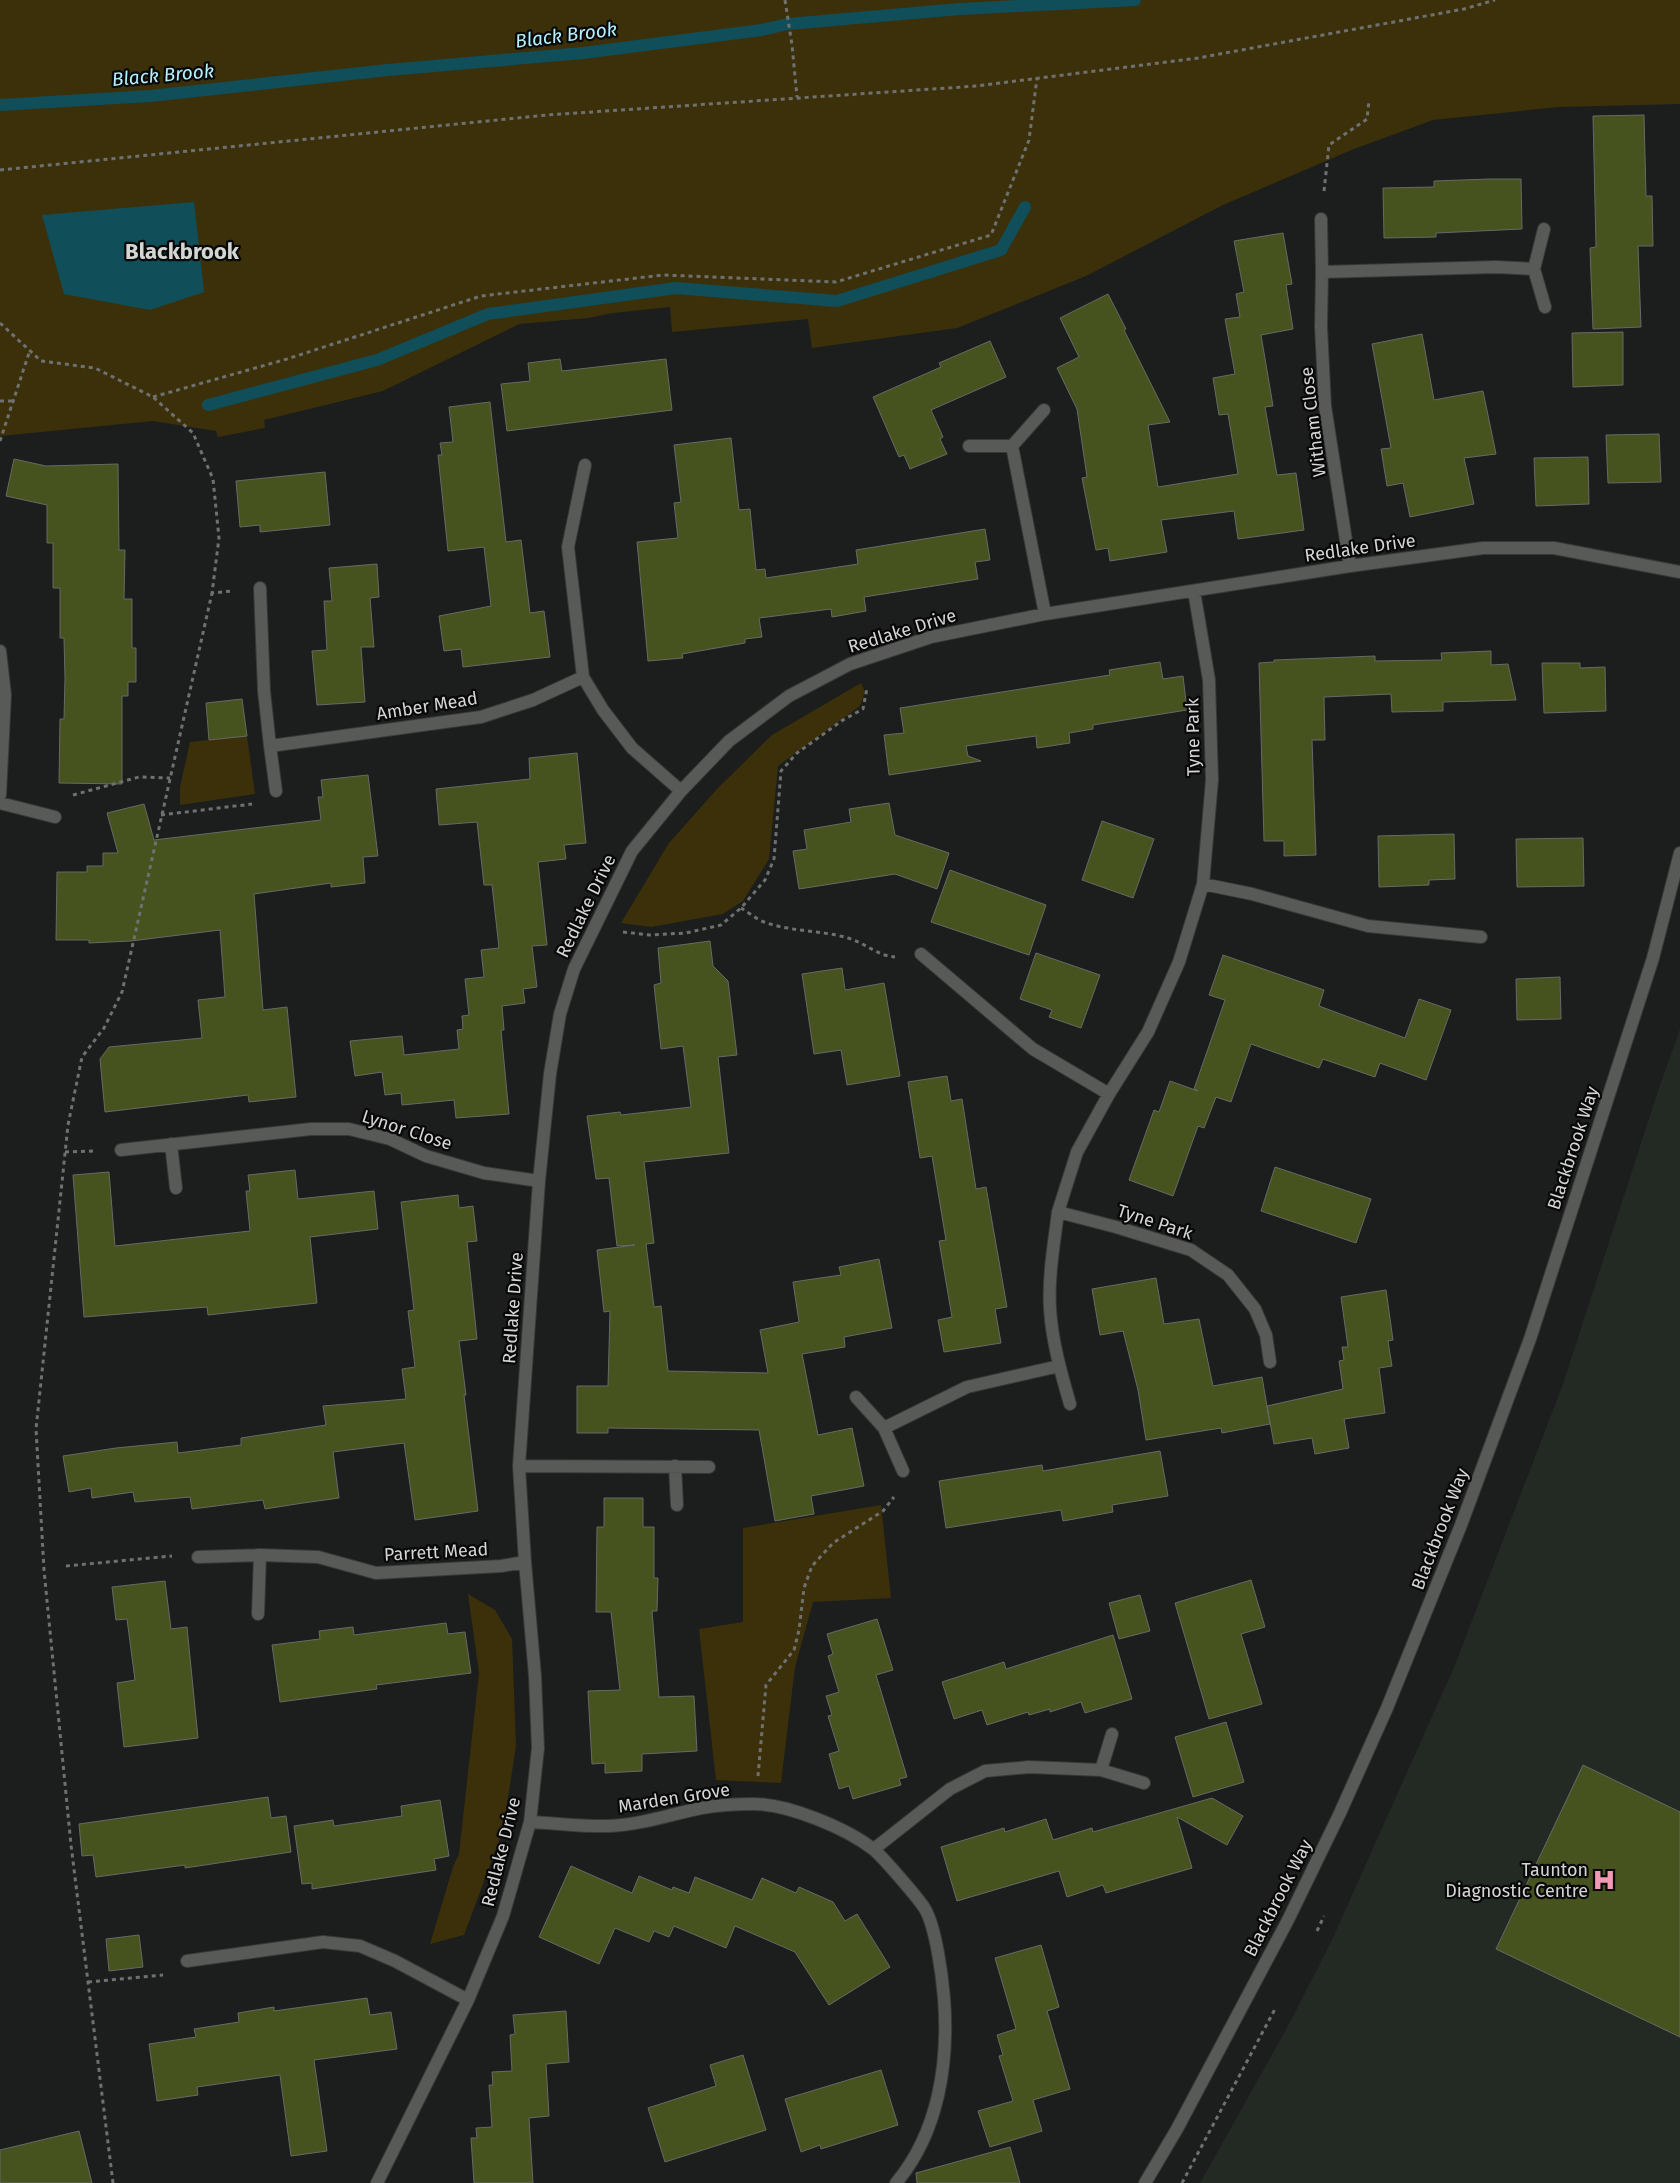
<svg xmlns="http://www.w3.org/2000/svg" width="1680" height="2183" viewBox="0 0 1680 2183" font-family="'Fira Sans',sans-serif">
<rect width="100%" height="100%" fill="#1b1e1c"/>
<path fill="#232a24" d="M1680,1029V2183H1200L1287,2028L1332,1940L1455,1665L1563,1384L1658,1091Z"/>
<path fill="#3c300b" d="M0,0H1680V104L1559,107L1433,120L1354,149L1223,205L1086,276L957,328L812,348L808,319L672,332L670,307L613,313L588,318L519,324L383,391L264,420L265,428L218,437L216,431L153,421L0,436Z
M861,683L865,692L860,706L778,766L769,859L743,901L723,914L651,927L621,923L669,843L718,788L772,735Z
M247,736L255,794L180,805V787L190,742Z
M881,1505L891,1598L813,1602L795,1667L781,1783L716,1780L699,1629L743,1622V1528Z
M468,1594L495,1610L512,1639L516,1746L503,1830L464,1935L430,1944L453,1867L459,1854L479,1673Z"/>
<path fill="#104e59" d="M194,202L204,292L150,310L64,294L42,215Z"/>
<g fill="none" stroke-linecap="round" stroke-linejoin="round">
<path stroke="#104e59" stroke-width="12" d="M0,105L150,96L388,70L583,53L762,30L788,24L960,9L1135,0
M208,405L377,360L488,314L676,288L837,301L1001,250L1025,207"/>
</g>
<path fill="#46531e" stroke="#686966" d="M1644,115L1646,196H1652L1653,246H1638L1641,327L1593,329L1590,248L1596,247L1593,116Z
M1490,179H1521L1522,229L1436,233V237L1384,238L1383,188L1434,187V181Z
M1283,233L1292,284L1286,285L1293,329L1261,335L1273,406L1265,407L1277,475L1296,473L1304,530L1238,539L1234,511L1161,520L1167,552L1110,561L1108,548L1096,550L1082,478L1087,477L1077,409L1057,368L1079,357L1060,318L1108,294L1126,329L1124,330L1170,422L1148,425L1158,487L1238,474L1228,414L1219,415L1213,378L1235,374L1225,319L1240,317L1236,294L1244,292L1234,241Z
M1623,332V385L1573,387L1572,333Z
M1422,334L1434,400L1483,391L1496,454L1464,458L1474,504L1410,517L1403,483L1387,486L1381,449L1391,448L1372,344Z
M990,341L1006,377L931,410L943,437L940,439L947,454L910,469L904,455L899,457L873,397L941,367L939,363Z
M560,359L562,371L666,359L672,410L507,431L501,384L530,381L528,363Z
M490,402L506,542L521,540L530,613L544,611L550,657L463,667L461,649L444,651L439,616L491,606L484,547L448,551L438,455H442L440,443L453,442L449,407Z
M1659,434L1661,482L1608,483L1606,435Z
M731,438L739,510L750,509L756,570L765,569L766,578L858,564L856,550L985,529L990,560L975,562L978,579L864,597L866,611L832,617L831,609L759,618L762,637L745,639V643L682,654L683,658L648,661L637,542L678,538L674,503L681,502L674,445Z
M1588,457L1589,504L1536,506L1534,458Z
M14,459L46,466L118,464L119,550H125L124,599H132V648H136V682H128V696H122V784L59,783L60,719H64L65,678L64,638H60V588H53V543H47V505L6,496Z
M325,472L330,525L260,532V525L240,527L236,481Z
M377,564L379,597L370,598L374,647H361L365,702L317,705L312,651L327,650L324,601H332L329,568Z
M1491,651V665L1508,664L1516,700L1443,702V711L1392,712L1391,694L1324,697L1325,740H1312L1316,855L1284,856V841H1264L1259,663L1274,662V660L1375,656V661L1442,660L1441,653Z
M1160,662L1163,679L1183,676L1187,710L1093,725V729L1069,733L1070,743L1037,748L1036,736L966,746L968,756L981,761L889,775L884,735L904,733L900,708L1110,675L1109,670Z
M1542,663H1580V668L1605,667L1606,711L1544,713Z
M242,699L247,736L209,740L206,703Z
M577,753L586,843L564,845L566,859L538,862L547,945L532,946L537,987L523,989L525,1003L502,1006L504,1030H501L509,1114L456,1118L454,1100L402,1105L401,1093L385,1095L382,1072L355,1076L350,1041L402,1036L404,1055L459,1049L457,1030L463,1029L462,1016L469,1015L465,979L484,977L481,950L499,948L492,885H484L477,822L439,825L436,789L530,779L529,758Z
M368,775L378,856L363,857L365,883L331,887V883L254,894L263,1010L287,1007L296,1097L249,1102L248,1095L105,1112L100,1059L109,1047L202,1038L198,1000L225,997L220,930L131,941L89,943V940H56L57,872H87V866H103V853H118L107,813L144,804L154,840L321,820L318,797H323L321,780Z
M889,803L895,835L949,853L937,889L895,874L799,889L793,851L807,849L804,830L851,822L849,809Z
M1102,821L1154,839L1133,898L1082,880Z
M1454,834L1455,879L1429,880V885L1379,887L1378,836Z
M1583,838L1584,886L1517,887L1516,839Z
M950,870L1046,905L1029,955L931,922Z
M710,941L713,966L728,981L737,1055L718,1057L729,1153L644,1162L654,1243L646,1244L650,1275L654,1307L661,1306L668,1371L768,1373L760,1330L799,1322L793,1282L841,1275L839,1267L879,1259L892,1328L844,1337L845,1347L802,1354L818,1435L852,1428L864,1486L811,1496L814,1514L775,1521L759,1430L608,1428V1433H577V1386H608L610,1311L604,1312L597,1250L635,1245L617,1246L609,1178L596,1179L587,1116L620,1112L621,1115L691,1107L683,1046L661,1049L654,985L661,983L658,948Z
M1036,953L1100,975L1081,1028L1049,1017L1052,1010L1020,999Z
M1223,955L1324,990L1319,1006L1405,1038L1419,999L1451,1010L1426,1080L1380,1063L1375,1077L1323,1059L1319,1068L1251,1044L1231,1102L1216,1097L1204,1128L1198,1126L1173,1196L1129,1180L1154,1110L1159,1112L1170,1081L1198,1091L1194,1089L1225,1000L1209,995Z
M842,968L845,990L884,983L900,1076L847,1085L841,1050L814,1054L802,974Z
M1560,977L1561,1019L1517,1020L1516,979Z
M947,1076L951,1101L962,1099L976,1189L986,1187L1007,1307L995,1309L1001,1343L944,1352L938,1320L952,1317L939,1241L946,1240L932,1156L920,1158L908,1082Z
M1275,1167L1371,1199L1356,1243L1261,1211Z
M295,1170L298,1199L374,1191L378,1229L310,1237L317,1303L208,1315L207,1307L84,1317L73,1175L109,1172L115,1246L250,1231L246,1191H250L248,1175Z
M458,1195L459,1208L473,1206L477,1241L467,1242L477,1339L459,1341L466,1395H464L478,1511L415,1520L404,1443L333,1452L339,1498L303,1503L265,1509L263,1500L192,1509L190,1497L135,1502L133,1492L92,1498L91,1488L69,1492L63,1456L116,1448L177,1442L178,1453L241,1445V1438L326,1425L323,1406L406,1399L402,1369L415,1367L408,1311L414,1310L401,1202Z
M1156,1278L1164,1324L1199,1319L1213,1386L1262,1377L1270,1424L1222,1433L1221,1428L1146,1440L1138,1390L1123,1331L1100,1335L1092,1289Z
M1386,1290L1393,1340L1388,1341L1392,1366L1379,1368L1385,1413L1344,1419L1349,1448L1315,1454L1312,1438L1274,1444L1267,1406L1343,1389L1339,1361L1344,1360L1342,1347H1348L1341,1297Z
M1160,1451L1168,1496L1112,1505L1113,1512L1063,1521L1061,1510L946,1528L939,1481L1042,1465L1043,1471Z
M604,1498H643V1527H654V1578H658L657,1611H652L659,1697L694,1696L697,1751L642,1754V1771L605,1773V1763L592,1764L588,1691L620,1690L611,1612H596L597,1527H604Z
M1251,1580L1265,1627L1241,1634L1262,1704L1209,1719L1175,1603Z
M165,1581L171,1629L187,1627L198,1738L124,1747L117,1683L135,1680L127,1619L116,1620L112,1587Z
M1140,1595L1150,1631L1119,1639L1109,1603Z
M877,1619L893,1670L876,1675L907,1777L899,1779L901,1785L853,1799L849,1786L839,1789L829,1754L839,1751L828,1716L832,1715L826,1696L839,1692L828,1656L833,1654L827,1634Z
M446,1623L448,1634L465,1632L471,1673L376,1685L377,1689L280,1702L272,1645L320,1639L319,1631L353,1627L354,1635Z
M1113,1635L1132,1699L1085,1713L1081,1702L1050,1712V1709L1029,1715L1028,1712L987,1725L982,1710L954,1719L942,1682L1004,1662L1006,1669Z
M1226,1722L1244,1782L1193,1797L1175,1737Z
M1583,1765L1680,1812V2037L1496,1949Z
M268,1797L271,1818L286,1816L291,1852L185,1868V1865L96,1877L93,1855L82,1856L79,1824Z
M1212,1798L1243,1816L1227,1845L1177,1817L1192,1868L1106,1893L1103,1885L1067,1897L1059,1871L957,1901L941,1847L1004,1828L1005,1832L1046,1819L1053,1840L1092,1828L1093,1832Z
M440,1800L449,1856L434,1859L436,1870L312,1889V1883L302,1884L294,1826L333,1820L334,1826L402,1816L401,1806Z
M571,1866L632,1893L639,1876L672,1890L673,1887L689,1893L695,1877L752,1900L762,1878L796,1893L799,1887L833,1902L845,1921L857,1914L890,1967L829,2005L795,1952L735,1926L726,1948L674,1926L669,1937L654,1931L649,1942L615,1928L599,1964L539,1937Z
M139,1935L143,1967L109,1971L106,1939Z
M1041,1945L1059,2007L1047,2011L1070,2089L1033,2100L1042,2131L990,2147L978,2111L1013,2101L999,2056L1003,2055L997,2035L1016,2029L995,1958Z
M367,1998L370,2015L391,2012L397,2049L314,2060L327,2151L291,2156L280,2075L197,2087L198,2095L157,2101L149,2044L196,2037L194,2029L239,2022L238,2013L274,2007V2011Z
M566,2011L569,2062L546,2064L549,2116L529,2118L533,2183H474L471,2138H477L476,2128L492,2127L489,2085H493L492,2072L512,2071L510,2035L515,2034L513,2015Z
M743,2055L766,2130L665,2162L648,2108L716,2086L710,2065Z
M881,2070L898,2125L821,2149L820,2145L801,2152L785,2099Z
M79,2131L92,2183H0V2150Z
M1010,2147L1020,2183H917L916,2173Z"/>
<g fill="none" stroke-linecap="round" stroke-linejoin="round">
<defs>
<path id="minor" d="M1321,219L1322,272
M1534,269L1544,229
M969,446H1012L1044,410
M1012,446L1045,614
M585,465L568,547L583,677L603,710L632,748L681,791
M1350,566L1325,406L1321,327L1322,272L1496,267L1534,269L1545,307
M260,588L264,691L270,746L481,717L533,700L583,677
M1194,591L1209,680L1212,780L1203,884L1179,962L1148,1032L1109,1094L1077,1152L1058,1212L1116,1227L1191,1250L1228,1275L1255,1309L1266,1335L1270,1362
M0,651L5,695L0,795
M270,746L276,791
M0,803L55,817
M1203,884L1252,894L1368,926L1481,937
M921,954L1033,1049L1109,1094
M171,1144L176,1188
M121,1150L311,1129H349L390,1139L426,1156L484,1173L539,1181
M1058,1212C1054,1244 1048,1277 1050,1309C1052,1341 1061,1373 1070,1404
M856,1397L884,1428L903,1471
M884,1428L967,1387L1059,1366
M519,1466L709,1467
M675,1466L677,1505
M198,1557L260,1555L318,1557L376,1573L501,1566L525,1562
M258,1614L260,1555
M1101,1770L1112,1734
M530,1822C556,1823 583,1827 609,1826C641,1825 671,1814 702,1808C718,1805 738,1804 754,1804C788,1804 846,1828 873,1849C882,1856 919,1899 925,1909C936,1928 942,1975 944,1998C949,2062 939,2132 896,2183
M874,1849L950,1789L985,1771L1029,1767L1101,1770L1144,1783
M187,1961L323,1942L360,1946L395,1961L468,2000
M377,2183L468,2000L503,1916L530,1822L538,1748L535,1676L525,1562L519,1466L539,1181L550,1074L560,1014L574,969L632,851L681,791L729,741L789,696L850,664L931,637L1045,614L1350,566L1483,548H1554L1680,572
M1145,2183L1177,2129L1288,1920L1340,1813L1387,1708L1461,1525L1530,1339L1653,958L1680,853"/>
</defs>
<use href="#minor" stroke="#373938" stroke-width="14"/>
<path stroke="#6f7170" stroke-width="3" stroke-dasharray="4 4" stroke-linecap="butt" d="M785,0L792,45L797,97
M0,170L547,115L977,86L1198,58L1464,9L1495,0
M1324,191L1329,145L1367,119L1369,101
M0,323L41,361L95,368L153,397L193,433L213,479L219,538L212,593L232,591
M153,397L287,359L481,296L663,275L836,282L991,235L1029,140L1037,78
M0,401H13
M0,441L30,350
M73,795L139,777L170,778
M161,815L252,804
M741,908C748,912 756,919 764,922C791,932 821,930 848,938C865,943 878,956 895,957
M623,932L650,935L686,933L721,925L741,908L765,880L774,859L781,771L797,753L843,720L863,709L867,688
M65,1152L95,1151
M66,1566L172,1556
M758,1776L766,1685L794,1650L799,1630L804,1588L812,1566L833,1543L883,1511L894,1497
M1317,1931L1324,1916
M88,1982L163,1975
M113,2183L71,1845L44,1570L36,1429L68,1125L82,1057L104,1028L122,992L212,593
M1182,2183L1275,2009"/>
<use href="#minor" stroke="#575a57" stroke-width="12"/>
</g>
<defs>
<symbol id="hospital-bare" viewBox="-9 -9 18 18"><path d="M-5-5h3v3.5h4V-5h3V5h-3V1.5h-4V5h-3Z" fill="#f19ab4" stroke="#070807" stroke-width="2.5" paint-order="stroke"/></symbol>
</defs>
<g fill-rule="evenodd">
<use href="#hospital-bare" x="1588" y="1864" width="32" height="32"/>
</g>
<g text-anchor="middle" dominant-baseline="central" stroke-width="4.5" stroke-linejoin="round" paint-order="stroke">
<g font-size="18" fill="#d4d5d4" stroke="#070807">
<text transform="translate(1313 422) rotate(-97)">Witham Close</text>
<text transform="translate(1360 548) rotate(-8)">Redlake Drive</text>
<text transform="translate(902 631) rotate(-17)">Redlake Drive</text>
<text transform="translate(427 706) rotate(-9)">Amber Mead</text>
<text transform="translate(1193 737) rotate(-91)">Tyne Park</text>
<text transform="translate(586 906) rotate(-64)">Redlake Drive</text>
<text transform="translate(407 1130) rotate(18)">Lynor Close</text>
<text transform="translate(1573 1148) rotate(-72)">Blackbrook Way</text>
<text transform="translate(1155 1222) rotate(18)">Tyne Park</text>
<text transform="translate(513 1308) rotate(-86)">Redlake Drive</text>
<text transform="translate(1440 1529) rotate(-69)">Blackbrook Way</text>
<text transform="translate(436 1552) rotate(-3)">Parrett Mead</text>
<text transform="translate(674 1798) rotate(-9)">Marden Grove</text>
<text transform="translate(501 1852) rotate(-76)">Redlake Drive</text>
<text transform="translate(1278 1898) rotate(-63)">Blackbrook Way</text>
</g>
<g font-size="18" fill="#d4d5d4" stroke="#070807" text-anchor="end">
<text x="1588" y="1870">Taunton<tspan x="1588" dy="21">Diagnostic Centre</tspan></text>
</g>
<g font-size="19" font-style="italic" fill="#b3f1fe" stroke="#070807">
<text transform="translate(566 35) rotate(-7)">Black Brook</text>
<text transform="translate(163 75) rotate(-5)">Black Brook</text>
</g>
<g font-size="22" font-weight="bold" fill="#d3d7d4" stroke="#070807">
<text x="182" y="251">Blackbrook</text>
</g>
</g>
</svg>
